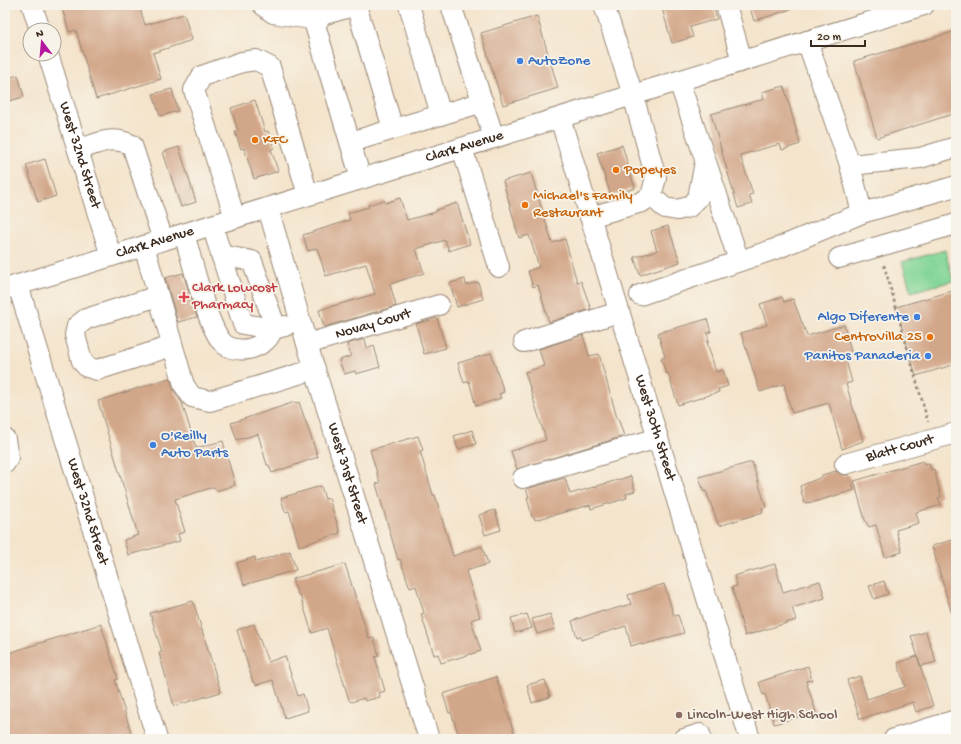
<svg xmlns="http://www.w3.org/2000/svg" width="961" height="744" viewBox="0 0 961 744" font-family="'Gochi Hand',sans-serif">
<rect width="100%" height="100%" fill="#f7f3e8"/>
<filter id="ink" filterUnits="userSpaceOnUse"><feTurbulence type="fractalNoise" baseFrequency=".025" numOctaves="2"/><feDisplacementMap in="SourceGraphic" scale="8" xChannelSelector="R" yChannelSelector="G"/><feConvolveMatrix kernelMatrix="1 2 1 2 8 2 1 2 1" color-interpolation-filters="sRGB"/></filter>
<filter id="wash" filterUnits="userSpaceOnUse"><feTurbulence type="fractalNoise" baseFrequency=".012" numOctaves="4" result="noise"/><feDisplacementMap in="SourceGraphic" scale="16" xChannelSelector="R" yChannelSelector="G"/><feGaussianBlur stdDeviation="0.9" result="paint"/><feColorMatrix in="noise" values="0 0 0 0 0 0 0 0 0 0 0 0 0 0 0 0 0 1.4 0 .05"/><feComposite in="paint" operator="in"/></filter>
<g filter="url(#wash)">
<rect width="100%" height="100%" fill="#f4e4cc"/>
<path fill="#82d596" stroke="#5e805a" d="M945,250L953,281L911,292L902,262Z"/>
<g id="blocks">
<path fill="#d2a688" d="M72,5H139L145,25L184,14L192,40L153,53L161,79L96,99L76,30L69,32L62,8Z
M661,5H713L717,19L690,27L693,37L672,43Z
M749,5H793L794,8L754,21Z
M537,16L558,88L503,105L481,33Z
M956,31V113L877,138L854,61Z
M18,75L24,97L5,102V79Z
M784,86L800,144L782,150L780,144L740,155L753,194L749,195L752,204L738,208L711,114L764,99L762,92Z
M172,89L178,111L160,116L153,94Z
M255,100L265,132L268,131L274,148L271,149L278,171L254,179L244,148L241,149L235,132L238,131L231,108Z
M622,145L635,188L611,196L597,153Z
M179,147L196,202L181,207L163,152Z
M45,159L56,196L38,202L26,165Z
M531,173L552,243L565,239L577,282L581,281L591,309L549,322L538,285L533,287L528,271L539,267L529,235L519,238L503,181Z
M400,198L407,220L436,212V210L457,203L470,244L449,251L445,240L416,249L424,273L390,284L396,306L324,327L319,310L375,294L366,264L326,276L317,248L308,251L303,235L350,220L348,213L369,207L368,205L384,200L385,203Z
M668,226L680,262L640,275L634,257L657,251L651,231Z
M183,273L197,317L178,322L165,278Z
M465,279L466,285L478,282L483,299L457,307L450,283Z
M956,290V364L916,376L896,307Z
M782,297L784,302L793,299L807,336L844,325L852,355L845,357L852,382L846,384L863,441L842,449L829,403L792,413L784,384L760,392L741,333L767,325L760,304Z
M437,318L446,348L424,354L416,324Z
M707,319L711,332L707,333L709,341L707,342L716,372L723,370L728,386L718,389L719,392L678,405L668,373H666L661,358L665,357L658,333Z
M583,335L589,356L599,354L617,418H618L624,436L517,469L511,451L546,440L525,372L544,366L539,349Z
M365,339L367,348L374,346L380,367L356,374L355,371L344,374L339,360L351,356L347,344Z
M491,353L504,392L499,394L501,398L476,406L469,381L464,383L458,363Z
M170,378L174,391L182,403L196,448L223,441L235,485L216,491L214,487L175,499L185,532L178,534L180,541L128,555L124,540L138,535L98,401Z
M295,402L296,403L299,402L318,457L272,473L269,465H267L258,434L237,440L231,423Z
M472,430L476,444L458,449L454,436Z
M418,436L423,450L420,451L433,495H435L453,556L482,546L488,564L466,571L480,617L471,620L481,651L441,663L438,654L434,655L421,614L424,613L416,586L410,588L400,559L398,560L376,484L380,483L370,450Z
M923,461L924,464L929,463L931,470L934,469L941,497L938,498L941,505L916,512L919,523L896,530L902,552L885,557L876,525L869,527L865,520L854,481Z
M752,462L766,507L762,508L763,512L719,526L706,491L704,492L699,477Z
M836,471L842,475H849L854,490L814,502L804,503L800,486L822,477V475Z
M631,476L635,491L626,494L627,498L591,509L590,505L535,520L534,517H532L527,497H529L526,489L565,478L570,494Z
M321,486L325,499L329,498L340,533L299,546L289,511L285,512L281,498Z
M495,510L501,530L485,535L479,515Z
M956,539V613L952,614L932,546Z
M290,551L296,570L244,585L237,563L255,557L256,562Z
M345,564L369,639L374,638L379,656L375,657L385,691L379,693L380,697L365,701L364,698L351,702L349,700L327,628L312,633L300,595H298L292,579Z
M775,564L783,592L820,581L825,598L792,608L796,620L745,636L732,587L737,586L734,576Z
M884,581L888,594L874,599L869,586Z
M664,584L674,616L678,615L684,633L642,645L641,643L631,646L626,626L581,640L580,636L577,637L572,621L603,610V612L631,604L628,595Z
M193,601L221,692L174,706L159,653L162,652L150,613Z
M527,614L532,628L515,633L511,618Z
M550,614L555,629L537,634L532,619Z
M101,624L118,679L115,680L133,739H5V654Z
M254,624L268,662L285,656L298,696L303,694L308,711L285,718L273,680L256,685L255,682H253L237,630Z
M926,632L936,662L921,666L911,636Z
M917,656L933,706L916,712L913,702L860,719L847,680L860,676L867,699L905,687L898,663Z
M808,666L812,680L806,681L816,712L774,724L765,694L763,695L759,682Z
M496,677L515,736L506,739H460L451,712L449,713L443,694Z
M545,680L550,697L532,703L527,685Z"/>
</g>
</g>
<g filter="url(#ink)">
<use href="#blocks" fill-opacity="0" stroke="#988775" stroke-width="1"/>
<g fill="none" stroke-linecap="round" stroke-linejoin="round">
<defs>
<g id="minor">
<path d="M32,5L40,30"/>
<path d="M263,5L273,13L317,20"/>
<path d="M356,5L393,129"/>
<path d="M357,5L322,15L315,25L361,179"/>
<path d="M409,5L441,115"/>
<path d="M451,5L494,138"/>
<path d="M726,5L742,61"/>
<path d="M807,41L850,165L862,213L956,186"/>
<path id="s1" d="M48,54L111,256"/>
<path d="M679,81L739,261"/>
<path id="s2" d="M560,118L750,739"/>
<path d="M351,142L483,102"/>
<path d="M462,148L499,267"/>
<path d="M78,150C99,143 111,135 132,145L163,240"/>
<path d="M850,165L920,158L956,147"/>
<path d="M651,196L665,208L677,210L689,207L698,198L705,162"/>
<path id="s3" d="M268,208L307,344L429,739"/>
<path d="M590,217L642,202L651,196L656,178L633,95L604,5"/>
<path d="M235,218L194,90L202,76L242,62L256,60L270,67L308,195"/>
<path d="M212,225L243,324L273,329L285,326"/>
<path d="M184,234C192,259 206,323 222,342C231,352 249,351 259,345C270,339 273,332 273,320L252,261L221,255"/>
<path d="M144,246L184,385L192,397L210,401L315,369"/>
<path d="M839,258L956,224"/>
<path id="s4" d="M18,285L157,739"/>
<path id="s5" d="M5,289L924,5"/>
<path d="M640,295L778,248L862,213"/>
<path d="M158,296L86,319L77,326L75,335L82,361L87,367L97,370L172,346"/>
<path d="M524,342L619,312"/>
<path id="s6" d="M307,344L439,305"/>
<path d="M5,439L8,458L5,463"/>
<path id="s7" d="M845,464L956,433"/>
<path d="M523,478L658,438"/>
<path d="M684,739L700,734L701,739"/>
<path d="M894,739L956,720"/>
</g>
</defs>
<use href="#minor" stroke="#988775" stroke-width="22"/>
<path stroke="#988775" stroke-width="2.5" stroke-dasharray="3 3" stroke-linecap="butt" d="M884,265L928,422"/>
<use href="#minor" stroke="#fff" stroke-width="20"/>
</g>
</g>
<g fill="#3f7fe0" stroke="#f7f3e8" stroke-width="1.5">
<circle cx="520" cy="61" r="4"/>
<circle cx="917" cy="317" r="4"/>
<circle cx="928" cy="356" r="4"/>
<circle cx="153" cy="445" r="4"/>
</g>
<g fill="#e8710a" stroke="#f7f3e8" stroke-width="1.5">
<circle cx="255" cy="140" r="4"/>
<circle cx="616" cy="170" r="4"/>
<circle cx="525" cy="205" r="4"/>
<circle cx="930" cy="337" r="4"/>
</g>
<path fill="#e0444e" stroke="#f7f3e8" stroke-width="1.5" d="M182 291h4v4h4v4h-4v4h-4v-4h-4v-4h4z"/>
<circle fill="#8d6e63" stroke="#f7f3e8" stroke-width="1.5" cx="679" cy="715" r="4"/>
<g text-anchor="middle" dominant-baseline="central" stroke-width="3.5" stroke-linejoin="round" paint-order="stroke">
<g font-size="15" fill="#366cbe" stroke="#f7f3e8" text-anchor="start">
<text x="528" y="61">AutoZone</text>
<text x="909" y="317" text-anchor="end">Algo Diferente</text>
<text x="920" y="356" text-anchor="end">Panitos Panaderia</text>
<text x="161" y="436">O'Reilly<tspan x="161" dy="17">Auto Parts</tspan></text>
</g>
<g font-size="15" fill="#c56008" stroke="#f7f3e8" text-anchor="start">
<text x="263" y="140">KFC</text>
<text x="624" y="170">Popeyes</text>
<text x="533" y="196">Michael's Family<tspan x="533" dy="17">Restaurant</tspan></text>
<text x="922" y="337" text-anchor="end">CentroVilla 25</text>
</g>
<g font-size="15" fill="#3b2a1e" stroke="#f7f3e8">
<text stroke="none"><textPath href="#s5" startOffset="481">Clark Avenue</textPath></text>
<text stroke="none"><textPath href="#s1" startOffset="106">West 32nd Street</textPath></text>
<text stroke="none"><textPath href="#s5" startOffset="157">Clark Avenue</textPath></text>
<text stroke="none"><textPath href="#s6" startOffset="69">Novay Court</textPath></text>
<text stroke="none"><textPath href="#s2" startOffset="324">West 30th Street</textPath></text>
<text stroke="none"><textPath href="#s7" startOffset="57">Blatt Court</textPath></text>
<text stroke="none"><textPath href="#s3" startOffset="277">West 31st Street</textPath></text>
<text stroke="none"><textPath href="#s4" startOffset="237">West 32nd Street</textPath></text>
</g>
<g font-size="15" fill="#be3a42" stroke="#f7f3e8" text-anchor="start">
<text x="192" y="288">Clark Lowcost<tspan x="192" dy="17">Pharmacy</tspan></text>
</g>
<g font-size="15" fill="#785e54" stroke="#f7f3e8" text-anchor="start">
<text x="687" y="715">Lincoln-West High School</text>
</g>
</g>
<rect width="961" height="744" fill="none" stroke="#f7f3e8" stroke-width="20"/>
<g transform="translate(42 42) rotate(344)"><circle r="19" fill="#f7f3e8" stroke="#aca397"/>
<path d="M0-3L7 15L0 10L-7 15Z" fill="#b5179e"/>
<text y="-6" font-size="11" font-weight="bold" text-anchor="middle" fill="#3b2a1e">N</text>
</g>
<path d="M811 40v6h54v-6" fill="none" stroke="#3b2a1e" stroke-width="2"/>
<text x="817" y="40" font-size="12" fill="#3b2a1e" stroke="#f7f3e8" stroke-width="3" paint-order="stroke">20 m</text>
</svg>
